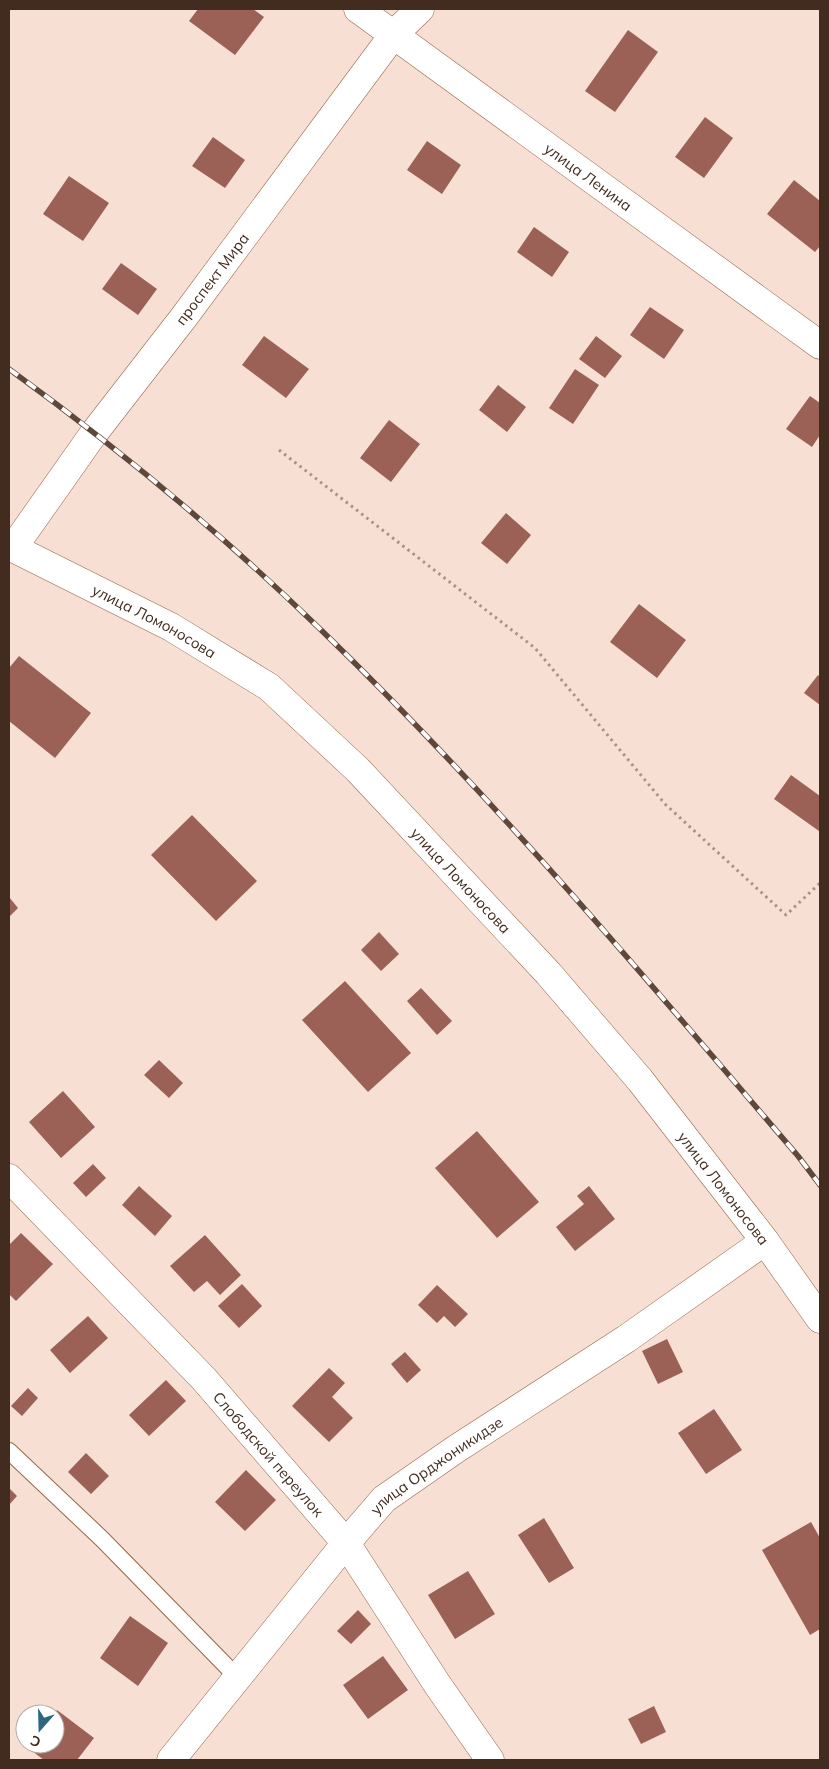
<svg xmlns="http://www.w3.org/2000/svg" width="829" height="1769" viewBox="0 0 829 1769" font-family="Mulish,sans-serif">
<rect width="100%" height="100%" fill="#f7e0d3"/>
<path fill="#9b6157" d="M198,9H253L264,17L235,55L189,21Z
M628,30L658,52L615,112L585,91Z
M705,117L733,138L704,178L675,157Z
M213,137L245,160L225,188L192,166Z
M427,141L461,165L442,194L407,170Z
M69,176L109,203L83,241L43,214Z
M794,180L820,201V246L815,252L767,214Z
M534,227L569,252L552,277L517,252Z
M121,263L157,289L138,315L102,289Z
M650,307L684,330L664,359L630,335Z
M264,336L309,369L286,398L242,365Z
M596,336L622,356L605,378L579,359Z
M575,369L599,385L573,424L549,408Z
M498,385L526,407L507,432L479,410Z
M810,396L820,403V435L812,447L786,429Z
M389,420L420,444L391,482L360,458Z
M506,513L531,535L507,564L481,543Z
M639,604L686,640L657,678L610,642Z
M19,656L91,713L55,758L9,721V668Z
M818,675L820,677V705L804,693Z
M791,775L820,796L819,831L774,799Z
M192,815L257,881L216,921L151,855Z
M9,897L18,908L9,917Z
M379,932L399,954L381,971L361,950Z
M345,981L411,1053L368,1092L302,1020Z
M421,988L452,1021L437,1035L407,1001Z
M159,1060L183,1083L169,1098L144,1075Z
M63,1091L95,1127L61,1158L29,1122Z
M477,1131L539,1202L497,1238L435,1168Z
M93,1164L106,1178L86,1197L73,1183Z
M139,1186L172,1216L155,1236L122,1205Z
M589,1186L615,1219L575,1251L556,1227L584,1204L577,1196Z
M21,1233L53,1264L16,1301L9,1294V1245Z
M205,1235L241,1275L220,1295L207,1281L194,1292L170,1266Z
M242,1284L262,1306L239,1328L218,1306Z
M437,1285L468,1314L455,1327L444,1316L437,1323L418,1305Z
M88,1316L108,1338L70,1373L50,1350Z
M667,1339L683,1372L658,1384L642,1351Z
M405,1352L421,1370L407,1383L391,1364Z
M329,1368L345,1383L332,1397L353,1418L329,1442L292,1406Z
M166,1380L186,1401L149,1436L129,1415Z
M28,1388L38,1398L22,1416L11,1406Z
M714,1409L742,1450L706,1474L678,1433Z
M86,1453L109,1476L91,1494L68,1472Z
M246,1470L276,1500L245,1531L215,1502Z
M9,1488L17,1496L9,1505Z
M544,1518L574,1568L549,1583L518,1535Z
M811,1522L820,1538V1629L810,1635L762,1550Z
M468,1571L495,1614L455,1639L428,1595Z
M358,1610L371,1624L351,1644L337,1631Z
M130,1616L168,1643L138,1686L100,1658Z
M383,1656L408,1690L368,1719L343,1685Z
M654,1706L666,1732L641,1744L628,1719Z
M57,1710L94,1738L77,1760H44L28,1748L31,1744H55L54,1714Z"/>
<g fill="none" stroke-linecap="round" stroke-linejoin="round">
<defs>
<path id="service" d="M9,1451L102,1539L238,1678"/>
<g id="minor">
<path id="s1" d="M9,1178L204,1379L346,1543L437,1684L490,1760"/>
<path id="s2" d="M171,1760L346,1543L384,1499L456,1449L626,1339L765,1241"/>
</g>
<g id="tertiary">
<path id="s3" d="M420,9L394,34L184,317L94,433L13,548L171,627L269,687L358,770L548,973L640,1080L765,1241L820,1319"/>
</g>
<g id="secondary">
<path id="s4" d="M358,9L820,345"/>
</g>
</defs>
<use href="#service" stroke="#986548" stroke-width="18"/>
<use href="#minor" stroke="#986548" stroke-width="29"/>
<use href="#tertiary" stroke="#986548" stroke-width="29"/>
<use href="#secondary" stroke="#986548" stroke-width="29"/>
<path stroke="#a99386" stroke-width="3" stroke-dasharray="2.5 4" stroke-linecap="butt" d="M279,450L535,648L665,804L786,915L820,883"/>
<use href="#service" stroke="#fff" stroke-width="16"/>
<use href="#minor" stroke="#fff" stroke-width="28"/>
<use href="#tertiary" stroke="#fff" stroke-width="28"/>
<use href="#secondary" stroke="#fff" stroke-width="28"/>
<defs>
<path id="rail" d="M9,369C118,448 222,534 319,628C490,793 644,976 798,1156L820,1185"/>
</defs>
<use href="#rail" stroke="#5e483c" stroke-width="5.5"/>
<use href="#rail" stroke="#fff" stroke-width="4" stroke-dasharray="11" stroke-linecap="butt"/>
</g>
<g text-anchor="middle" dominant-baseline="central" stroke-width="5" stroke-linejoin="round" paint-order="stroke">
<g font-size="15" fill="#422c20" stroke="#fff">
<text stroke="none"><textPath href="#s4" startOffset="285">улица Ленина</textPath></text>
<text transform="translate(212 279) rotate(-53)">проспект Мира</text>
<text stroke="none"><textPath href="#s3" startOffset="835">улица Ломоносова</textPath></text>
<text stroke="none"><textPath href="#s3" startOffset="1240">улица Ломоносова</textPath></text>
<text stroke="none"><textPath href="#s3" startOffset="1645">улица Ломоносова</textPath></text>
<text stroke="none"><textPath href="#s1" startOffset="379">Слободской переулок</textPath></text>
<text stroke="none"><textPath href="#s2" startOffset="399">улица Орджоникидзе</textPath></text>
</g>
</g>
<rect width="829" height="1769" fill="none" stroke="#422c20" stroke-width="20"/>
<g transform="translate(40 1729) rotate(200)"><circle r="24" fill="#ffffff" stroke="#b3aba6"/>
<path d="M0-4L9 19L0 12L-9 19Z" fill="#2d667f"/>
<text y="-8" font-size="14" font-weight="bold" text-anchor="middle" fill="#422c20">С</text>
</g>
</svg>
